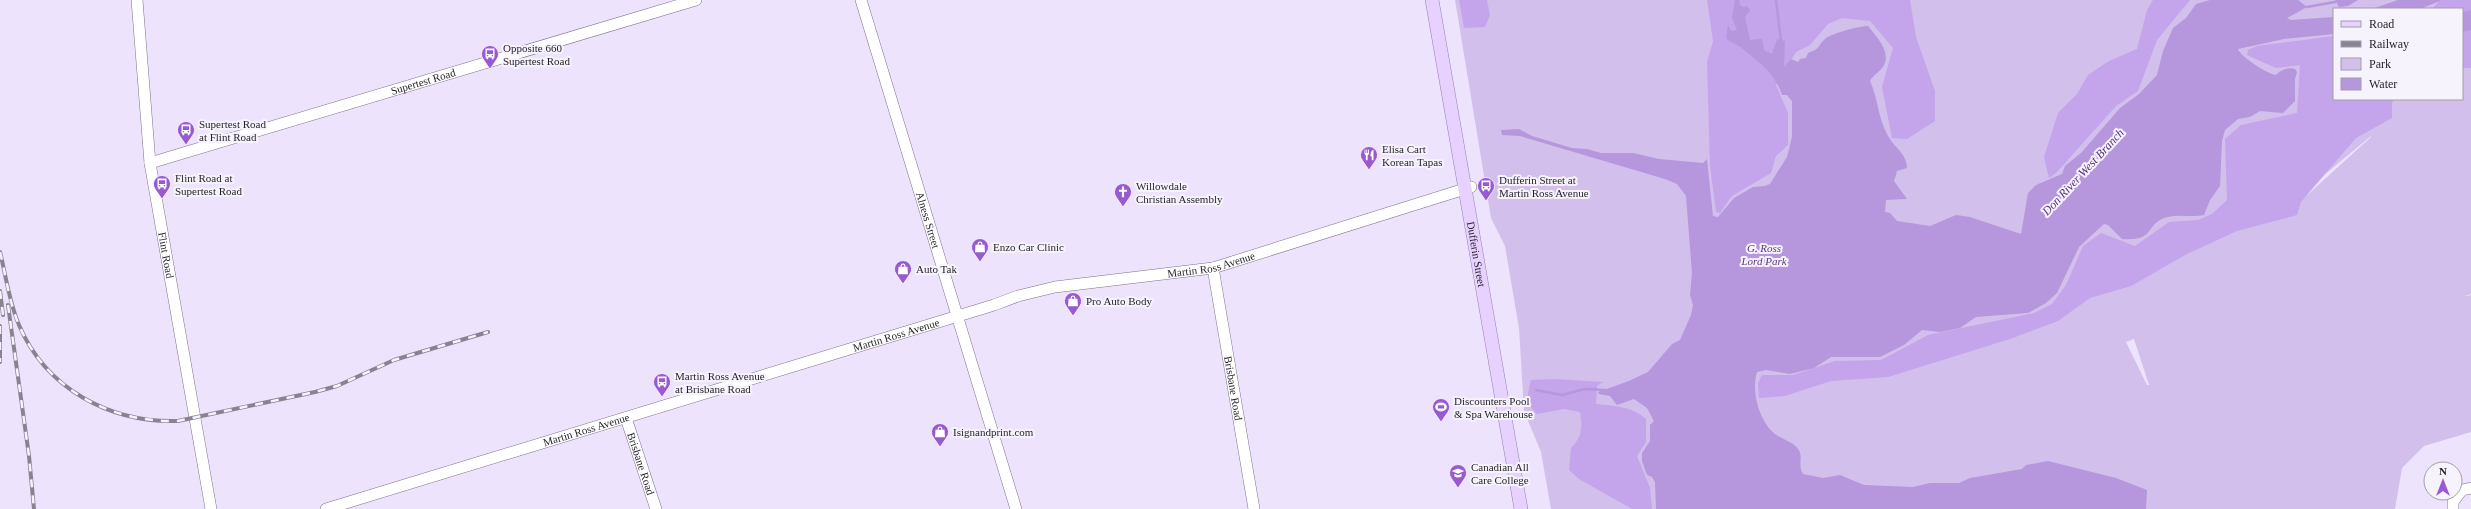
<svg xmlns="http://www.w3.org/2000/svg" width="2471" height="509" viewBox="0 0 2471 509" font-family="Georgia,serif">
<rect width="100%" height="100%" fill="#ede3fc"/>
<path fill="#d2bfeb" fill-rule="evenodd" d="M1455,0H2471V294L2461,297L2471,295V432L2424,446L2402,468L2395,509H1551L1541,452L1524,411L1519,328L1505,246L1491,218ZM2334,9H2462V99H2334ZM2371,136V137L2304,198L2305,191ZM2134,339L2149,385H2147L2126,342Z"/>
<path fill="#c4a4eb" d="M1459,0H1487L1490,15L1485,27L1464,28Z
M1707,0H1910L1916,37L1935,91V121L1907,139L1892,138L1882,87L1893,48L1870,21L1842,18L1828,24L1810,45L1796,52L1776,85L1788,113V145L1776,156L1771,173L1732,196L1720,213L1716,212L1710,166L1707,62L1713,41Z
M2153,0H2190L2157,40L2138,91L2116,106L2057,172L2049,178L2044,157L2058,113L2077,94L2088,75L2109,61L2137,49L2147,10Z
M2440,0H2471V68H2462V9H2432Z
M2334,36V99H2394L2392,103V118L2356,138L2301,202L2297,215L2237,231L2187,254L2131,286L2090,298L2058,321L2010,339L1888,377L1831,381L1785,396L1759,398L1758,383L1762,375H1793L1835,361L1881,360L1928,335L2034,313L2052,304L2066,285L2083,246L2101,233L2135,246L2169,222L2198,220L2212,214L2227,200L2225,139L2241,125L2297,113L2300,65L2276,68L2247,55L2248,50L2257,46Z
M1555,379L1603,382L1597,386L1596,404C1614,406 1632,406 1646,419V442L1637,456L1650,488L1652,509H1632L1579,479L1569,470L1571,448C1582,437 1583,427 1580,412L1564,409L1537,414C1525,403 1527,395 1531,380Z"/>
<path fill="#b696dc" d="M1735,0H1739L1740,5L1743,7L1747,6L1750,10L1745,17L1750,40L1762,39L1764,50L1772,54L1777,39L1785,41L1784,67L1791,59L1798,62L1800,59L1806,58L1808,53C1823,47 1816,47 1825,39C1832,33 1860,26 1868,26C1876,36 1891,51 1884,65C1881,71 1872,76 1870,81C1878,98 1878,118 1887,134C1893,147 1907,153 1907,168L1897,171L1894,181L1907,199L1886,200L1885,212L1890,213L1897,221L1930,226L1956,215L1970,217L2021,234L2028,193L2036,185L2062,174L2065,166L2082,152L2120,108L2139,94L2157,75L2163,51L2173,28L2186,18L2196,4L2210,0H2298L2307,7L2287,18L2291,20L2334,17V34L2284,39L2238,49C2240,56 2267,74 2276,75C2281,70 2288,67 2295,69L2297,72L2295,79V101L2283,113L2260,111L2250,117L2238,119L2225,130L2222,141L2220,186L2210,200L2204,215C2190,218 2178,213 2164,218C2144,227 2155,241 2122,239L2108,225L2104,224L2079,247L2057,293L2046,303L2028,313L1976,317L1960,328L1940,332L1922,330L1904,345L1880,357H1831L1814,368L1790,374L1766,370L1757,372C1751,391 1759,421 1775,434C1783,440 1792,441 1798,449C1804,456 1797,464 1803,474L1823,478L1840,475L1864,485L1913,487L1930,483H1959L1970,478L2022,469L2026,465L2048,461L2116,478L2147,490L2146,509H1656L1655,482L1652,477L1647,475L1642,461V453L1650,441V425L1654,421L1647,408L1634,399L1617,405L1610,396L1599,394L1598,392L1629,381L1648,372L1672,344L1680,340L1691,315L1693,305L1690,295L1692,273L1686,196L1677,184L1665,179L1520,136L1502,135L1501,130L1519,129L1532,136L1572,148L1587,149L1601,153H1633L1659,159L1703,163L1707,159L1713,216L1718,217L1734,198L1753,187L1765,186L1770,184L1787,157L1792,137V101L1787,95H1782C1775,72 1756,60 1739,46C1734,43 1729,42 1726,38L1728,25L1731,31L1737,30L1732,18Z
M2335,0H2358L2348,6L2339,7Z
M2398,0H2442L2420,9H2372Z
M2471,10V30L2462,32V12Z"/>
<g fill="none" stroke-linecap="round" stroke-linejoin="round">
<path stroke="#b696dc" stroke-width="2.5" d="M1776,0L1781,41
M2307,7L2335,2
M1536,390L1562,395L1585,389L1605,390"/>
<defs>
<g id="minor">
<path id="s1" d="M137,0L150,163L211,509"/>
<path id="s2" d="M861,0L1016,509"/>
<path id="s3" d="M150,163L696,0"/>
<path id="s4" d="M1213,268L1254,509"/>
<path id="s5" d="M626,418L656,509"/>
<path id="s6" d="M326,509L994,305L1018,296L1055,287L1213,268L1471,187"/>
<path d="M2453,509V502L2462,490L2471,488"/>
</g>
<g id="major">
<path id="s7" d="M1432,0L1521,509"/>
</g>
</defs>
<use href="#minor" stroke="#7d7389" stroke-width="12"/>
<use href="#major" stroke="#977fb4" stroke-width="14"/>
<use href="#minor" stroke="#fff" stroke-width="11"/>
<use href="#major" stroke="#e6d1ff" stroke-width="13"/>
<defs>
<path id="rail" d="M0,252C6,276 9,302 19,325C46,389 110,423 178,421L315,392L337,386L394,360L488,332
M0,291L3,315
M8,305L29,456L34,509
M0,326V362"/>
</defs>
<use href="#rail" stroke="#898293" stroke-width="4"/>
<use href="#rail" stroke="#f7f3fd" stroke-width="2.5" stroke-dasharray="8" stroke-linecap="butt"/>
</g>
<defs>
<symbol id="bus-pin" viewBox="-11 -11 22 30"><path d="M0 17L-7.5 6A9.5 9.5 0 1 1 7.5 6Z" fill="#975ad1" stroke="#f7f3fd"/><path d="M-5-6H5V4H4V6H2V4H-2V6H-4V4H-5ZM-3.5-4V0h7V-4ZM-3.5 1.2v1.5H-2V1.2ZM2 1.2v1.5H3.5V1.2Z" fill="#fff"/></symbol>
<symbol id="restaurant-pin" viewBox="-11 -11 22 30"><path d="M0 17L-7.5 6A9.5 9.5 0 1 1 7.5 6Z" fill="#975ad1" stroke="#f7f3fd"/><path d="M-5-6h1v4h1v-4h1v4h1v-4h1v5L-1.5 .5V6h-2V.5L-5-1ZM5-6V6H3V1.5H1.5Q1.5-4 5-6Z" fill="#fff"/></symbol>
<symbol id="church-pin" viewBox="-11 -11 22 30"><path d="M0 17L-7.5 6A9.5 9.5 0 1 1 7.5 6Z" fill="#975ad1" stroke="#f7f3fd"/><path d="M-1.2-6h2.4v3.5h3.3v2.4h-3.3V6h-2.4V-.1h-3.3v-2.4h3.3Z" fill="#fff"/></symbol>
<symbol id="shop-pin" viewBox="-11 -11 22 30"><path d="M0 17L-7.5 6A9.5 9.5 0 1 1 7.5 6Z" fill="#975ad1" stroke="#f7f3fd"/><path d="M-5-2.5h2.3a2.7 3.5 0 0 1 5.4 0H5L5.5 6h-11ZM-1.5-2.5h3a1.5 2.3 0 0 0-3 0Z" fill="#fff"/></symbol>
<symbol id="stadium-pin" viewBox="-11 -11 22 30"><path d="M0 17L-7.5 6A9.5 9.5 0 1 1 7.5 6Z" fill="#975ad1" stroke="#f7f3fd"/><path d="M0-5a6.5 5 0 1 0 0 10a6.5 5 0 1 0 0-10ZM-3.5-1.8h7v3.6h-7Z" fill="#fff"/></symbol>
<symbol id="university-pin" viewBox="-11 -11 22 30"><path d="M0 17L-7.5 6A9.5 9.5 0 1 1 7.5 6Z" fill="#975ad1" stroke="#f7f3fd"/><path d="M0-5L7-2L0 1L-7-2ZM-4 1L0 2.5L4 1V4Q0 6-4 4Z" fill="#fff"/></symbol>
</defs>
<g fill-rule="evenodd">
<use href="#bus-pin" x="480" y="44" width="20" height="27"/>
<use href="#bus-pin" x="176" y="120" width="20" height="27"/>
<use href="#restaurant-pin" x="1359" y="145" width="20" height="27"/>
<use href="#bus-pin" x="152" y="174" width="20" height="27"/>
<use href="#bus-pin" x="1476" y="176" width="20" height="27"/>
<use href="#church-pin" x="1113" y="182" width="20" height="27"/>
<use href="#shop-pin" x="970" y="237" width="20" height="27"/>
<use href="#shop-pin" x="893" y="259" width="20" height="27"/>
<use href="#shop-pin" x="1063" y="291" width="20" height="27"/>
<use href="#bus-pin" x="652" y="372" width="20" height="27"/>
<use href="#stadium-pin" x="1431" y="397" width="20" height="27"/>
<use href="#shop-pin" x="930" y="422" width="20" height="27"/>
<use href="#university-pin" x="1448" y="463" width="20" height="27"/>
</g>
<g text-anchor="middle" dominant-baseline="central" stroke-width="4" stroke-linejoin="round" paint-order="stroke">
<g font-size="11" fill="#231f28" stroke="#f7f3fd" text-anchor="start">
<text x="503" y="48">Opposite 660<tspan x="503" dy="13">Supertest Road</tspan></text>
<text x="199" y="124">Supertest Road<tspan x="199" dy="13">at Flint Road</tspan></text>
<text x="1382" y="149">Elisa Cart<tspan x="1382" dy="13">Korean Tapas</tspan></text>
<text x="175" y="178">Flint Road at<tspan x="175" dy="13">Supertest Road</tspan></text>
<text x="1499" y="180">Dufferin Street at<tspan x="1499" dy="13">Martin Ross Avenue</tspan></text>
<text x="1136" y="186">Willowdale<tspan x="1136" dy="13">Christian Assembly</tspan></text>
<text x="993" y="247">Enzo Car Clinic</text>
<text x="916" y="269">Auto Tak</text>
<text x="1086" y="301">Pro Auto Body</text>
<text x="675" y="376">Martin Ross Avenue<tspan x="675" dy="13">at Brisbane Road</tspan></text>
<text x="1454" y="401">Discounters Pool<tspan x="1454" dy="13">&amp; Spa Warehouse</tspan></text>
<text x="953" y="432">Isignandprint.com</text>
<text x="1471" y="467">Canadian All<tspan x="1471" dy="13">Care College</tspan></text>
</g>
<g font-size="11" fill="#231f28" stroke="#f7f3fd">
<text stroke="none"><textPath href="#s3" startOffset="285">Supertest Road</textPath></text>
<text stroke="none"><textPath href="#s2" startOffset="230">Alness Street</textPath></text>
<text stroke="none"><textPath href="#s7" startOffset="258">Dufferin Street</textPath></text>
<text stroke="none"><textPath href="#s1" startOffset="257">Flint Road</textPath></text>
<text stroke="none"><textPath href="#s6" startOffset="920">Martin Ross Avenue</textPath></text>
<text stroke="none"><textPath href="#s6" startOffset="596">Martin Ross Avenue</textPath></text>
<text stroke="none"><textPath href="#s4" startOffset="122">Brisbane Road</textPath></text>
<text stroke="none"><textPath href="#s6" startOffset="272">Martin Ross Avenue</textPath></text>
<text stroke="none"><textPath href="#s5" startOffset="48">Brisbane Road</textPath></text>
</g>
<g font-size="11" font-style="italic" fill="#5e3486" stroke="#f7f3fd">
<text x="1764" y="248">G. Ross<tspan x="1764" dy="13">Lord Park</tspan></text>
</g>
<g font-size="12" font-style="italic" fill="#592f81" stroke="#f7f3fd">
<text transform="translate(2083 172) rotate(-47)">Don River West Branch</text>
</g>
</g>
<rect x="2333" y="8" width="130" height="92" fill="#f7f3fd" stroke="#a29ea8"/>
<rect x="2341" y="21" width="20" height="6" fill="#e6d1ff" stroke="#a29ea8"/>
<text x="2369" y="28" font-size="12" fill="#231f28">Road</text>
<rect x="2341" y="41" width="20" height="6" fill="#898293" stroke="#a29ea8"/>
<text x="2369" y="48" font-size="12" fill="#231f28">Railway</text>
<rect x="2341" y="58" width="20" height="12" fill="#d2bfeb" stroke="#a29ea8"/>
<text x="2369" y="68" font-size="12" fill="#231f28">Park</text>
<rect x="2341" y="78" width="20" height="12" fill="#b696dc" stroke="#a29ea8"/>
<text x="2369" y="88" font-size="12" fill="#231f28">Water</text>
<g transform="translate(2443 481)"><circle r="19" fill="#f7f3fd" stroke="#a29ea8"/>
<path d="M0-3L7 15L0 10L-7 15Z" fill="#975ad1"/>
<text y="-6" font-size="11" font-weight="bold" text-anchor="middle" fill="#231f28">N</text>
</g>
</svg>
